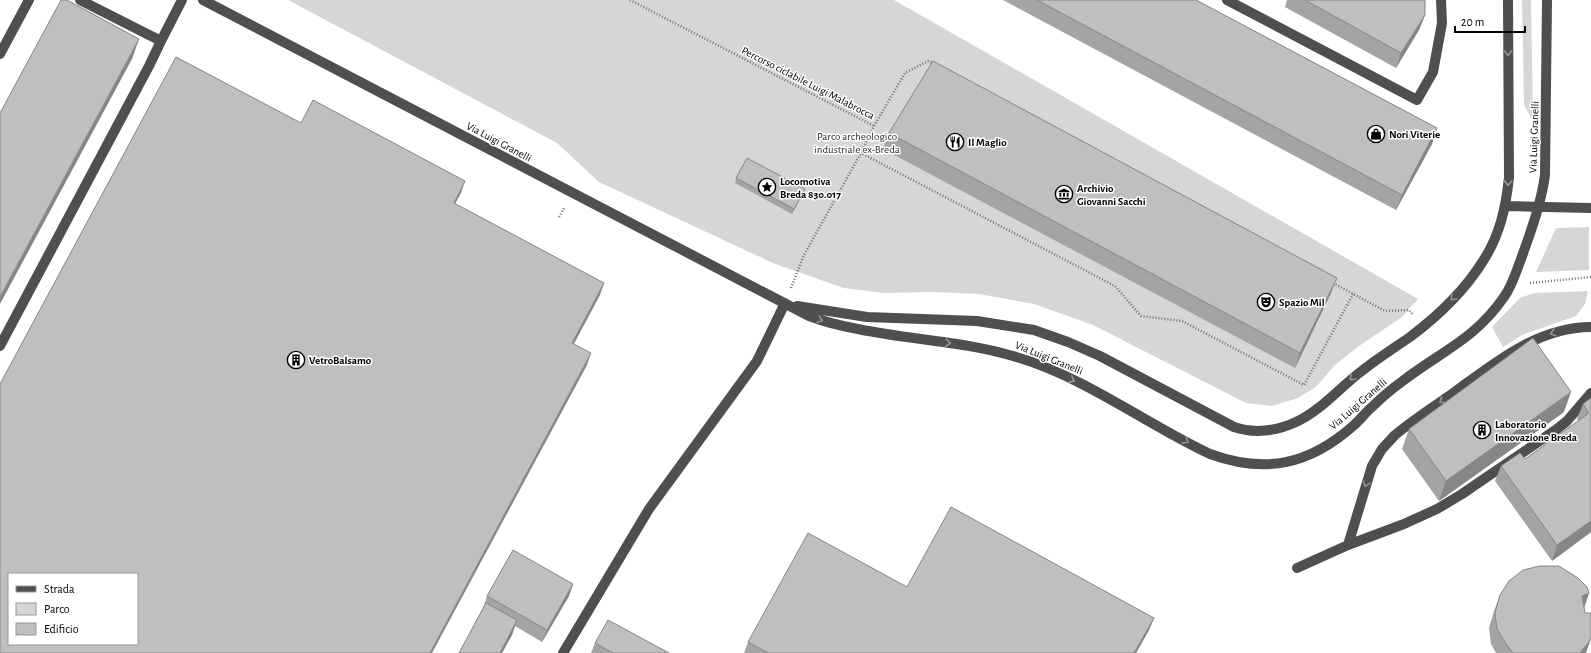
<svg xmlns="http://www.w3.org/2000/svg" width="1591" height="653" viewBox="0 0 1591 653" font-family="'Alegreya Sans',sans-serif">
<rect width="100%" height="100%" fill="#fff"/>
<path fill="#d6d6d6" d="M288,0H894L1418,299L1402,317L1359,346L1335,365L1316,387L1298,398L1272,406L1246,403L1093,325L1034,304L979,294L931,292L884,293L844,288L775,264L599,182L557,143Z
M1522,0H1531L1533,121L1524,105Z
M1589,227V270L1536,272L1556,228Z
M1588,291L1585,304L1576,316L1522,335L1503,347L1492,327L1520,298L1534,293Z"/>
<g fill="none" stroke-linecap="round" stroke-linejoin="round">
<path stroke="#717171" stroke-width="2.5" stroke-dasharray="1 2" stroke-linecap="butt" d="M630,0L874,126
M934,64L928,61L905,73L874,126L861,153L1115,286L1141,316L1182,321L1304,385L1353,294
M559,217L565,207
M1333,283L1385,311L1409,310L1413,315
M1530,283L1591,277
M791,288L804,255L861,153"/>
<path stroke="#4f4f4f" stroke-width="10" d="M80,0L161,41L182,0
M203,0L809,316C825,322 841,326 858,329C910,340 963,341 1013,356C1084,376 1144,423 1210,454C1265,474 1309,465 1353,426C1360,420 1365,413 1372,407C1382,397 1393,388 1404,380C1442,351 1475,339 1504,297C1512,286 1516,272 1521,259C1531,231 1541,204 1545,175L1547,0
M1227,0L1417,100L1433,72L1442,23L1441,0
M0,54L29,0
M1506,206L1591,208
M797,306L867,317L977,321L1034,330L1068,342L1100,356L1234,427C1254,434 1277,431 1296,422C1322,410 1340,387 1363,370C1378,358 1394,348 1410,337C1438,316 1465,290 1483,261C1500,235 1506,207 1509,177L1508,0
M0,346L149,66L161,41
M1348,545L1372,466L1382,449L1395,435C1413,420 1433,407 1452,394C1493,364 1537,327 1591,327
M1297,568L1348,545L1404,524L1437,509L1462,494L1557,429L1567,421L1591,393
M563,653L649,509L757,361L785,303"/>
</g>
<path fill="#a4a4a4" d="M1003,0H1196L1437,128L1432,144L1396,210Z
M1287,0H1425V15L1419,30L1396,68L1285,7Z
M889,133L1331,293L1295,368L883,149Z
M736,178L803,193L792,214L735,183Z
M1591,398V532L1552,561L1495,481L1501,466L1525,459L1578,421L1577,419L1583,404Z
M1564,412L1439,501L1402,449L1409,429Z
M573,584L569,596L542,642L515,626L512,635L502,653H459L483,608L487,596Z
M907,587L1154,618L1149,630L1136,653H744L748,642Z
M1589,593L1584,608L1586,653H1496L1491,644L1489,628L1494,611L1500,595Z
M595,643L669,653H591Z"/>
<path fill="#868686" d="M1425,15L1419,30L1396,68L1401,53Z
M139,39L132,59L0,304V297Z
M1437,128L1432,144L1396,210L1402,195Z
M465,181L461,193L449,215L454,203Z
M805,189L803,193L792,214L794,209Z
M1337,278L1331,293L1295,368L1300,353Z
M604,283L600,295L568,355L572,343Z
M591,353L587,365L432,653H430Z
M1571,392L1564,412L1439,501L1446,481Z
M1591,521V532L1552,561L1557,545Z
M573,584L569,596L542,642L547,630Z
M1589,593L1584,608L1582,596Z
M1154,618L1149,630L1136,653H1134Z
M517,620L512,635L502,653H500Z
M1591,639L1586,653H1580Z"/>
<path fill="#bfbfbf" stroke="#868686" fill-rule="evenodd" d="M61,0H67L139,39L0,297V113Z
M1037,0H1196L1437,128L1402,195Z
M1305,0H1425V15L1401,53Z
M176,57L301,123L313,100L465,181L454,203L604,283L572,343L591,353L430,653H0V384ZM9,574H137V644H9Z
M933,61L1337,278L1300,353L889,133Z
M747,158L805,189L794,209L736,178Z
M1533,338L1571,392L1446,481L1409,429Z
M1591,398V521L1557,545L1501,466L1520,453L1525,459L1589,413L1583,404Z
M951,507L1154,618L1134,653H768L748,642L808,533L907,587Z
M513,550L573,584L547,630L487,596Z
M1540,566H1559L1578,578L1587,587L1589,593L1582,596L1585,613H1591V639L1580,653H1513L1506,644L1497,629L1495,613L1500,595L1509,581L1523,570Z
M486,603L517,620L500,653H459Z
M608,620L669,653H613L595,643Z"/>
<defs><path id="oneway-chevron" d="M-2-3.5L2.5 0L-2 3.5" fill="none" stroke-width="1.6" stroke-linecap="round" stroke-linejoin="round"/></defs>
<g stroke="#959595">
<use href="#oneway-chevron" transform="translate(1508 53) rotate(90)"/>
<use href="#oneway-chevron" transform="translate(1508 183) rotate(95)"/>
<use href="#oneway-chevron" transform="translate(1453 298) rotate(134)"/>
<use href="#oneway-chevron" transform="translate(820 320) rotate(20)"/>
<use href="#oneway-chevron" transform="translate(1553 333) rotate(163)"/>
<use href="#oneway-chevron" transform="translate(948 343) rotate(6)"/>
<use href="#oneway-chevron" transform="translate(1352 378) rotate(138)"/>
<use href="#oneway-chevron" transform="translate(1072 380) rotate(24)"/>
<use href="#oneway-chevron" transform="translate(1442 401) rotate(144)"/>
<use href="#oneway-chevron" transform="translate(1186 441) rotate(29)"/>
<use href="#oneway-chevron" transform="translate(1366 484) rotate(107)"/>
</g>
<defs>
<symbol id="shop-ring" viewBox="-11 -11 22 22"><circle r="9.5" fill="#fff" stroke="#000" stroke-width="1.5"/><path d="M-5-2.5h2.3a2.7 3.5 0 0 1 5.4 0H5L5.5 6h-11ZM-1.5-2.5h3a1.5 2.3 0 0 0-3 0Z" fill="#000"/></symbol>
<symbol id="restaurant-ring" viewBox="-11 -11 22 22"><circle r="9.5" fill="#fff" stroke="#000" stroke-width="1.5"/><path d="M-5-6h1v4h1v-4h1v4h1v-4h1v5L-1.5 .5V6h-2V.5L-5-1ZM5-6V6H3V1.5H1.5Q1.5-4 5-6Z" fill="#000"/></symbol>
<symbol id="sight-ring" viewBox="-11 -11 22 22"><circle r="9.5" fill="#fff" stroke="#000" stroke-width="1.5"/><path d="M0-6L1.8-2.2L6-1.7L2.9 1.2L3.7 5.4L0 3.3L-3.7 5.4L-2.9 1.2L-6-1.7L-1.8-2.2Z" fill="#000"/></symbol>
<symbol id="museum-ring" viewBox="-11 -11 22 22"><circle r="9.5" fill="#fff" stroke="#000" stroke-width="1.5"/><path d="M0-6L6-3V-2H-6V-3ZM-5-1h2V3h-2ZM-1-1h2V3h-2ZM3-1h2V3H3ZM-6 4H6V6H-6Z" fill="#000"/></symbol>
<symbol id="theatre-ring" viewBox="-11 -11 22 22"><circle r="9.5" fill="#fff" stroke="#000" stroke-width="1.5"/><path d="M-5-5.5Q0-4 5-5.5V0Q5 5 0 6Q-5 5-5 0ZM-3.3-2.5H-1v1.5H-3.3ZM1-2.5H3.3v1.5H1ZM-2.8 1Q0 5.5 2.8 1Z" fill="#000"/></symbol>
<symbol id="building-ring" viewBox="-11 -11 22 22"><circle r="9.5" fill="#fff" stroke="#000" stroke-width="1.5"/><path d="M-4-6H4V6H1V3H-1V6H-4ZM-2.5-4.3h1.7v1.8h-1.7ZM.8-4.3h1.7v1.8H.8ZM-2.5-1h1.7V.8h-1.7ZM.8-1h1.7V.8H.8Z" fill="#000"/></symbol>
</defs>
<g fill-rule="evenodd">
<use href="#shop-ring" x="1366" y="124" width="20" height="20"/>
<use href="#restaurant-ring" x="945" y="132" width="20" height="20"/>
<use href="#sight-ring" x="757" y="177" width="20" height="20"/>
<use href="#museum-ring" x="1054" y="184" width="20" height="20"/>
<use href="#theatre-ring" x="1256" y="292" width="20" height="20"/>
<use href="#building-ring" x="286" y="350" width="20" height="20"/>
<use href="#building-ring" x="1472" y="420" width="20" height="20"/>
</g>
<g text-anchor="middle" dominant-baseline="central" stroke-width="3" stroke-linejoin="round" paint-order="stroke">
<g font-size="11" fill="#000" stroke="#fff">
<text transform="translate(808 83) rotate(27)">Percorso ciclabile Luigi Malabrocca</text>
<text transform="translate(1534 137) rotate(-88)">Via Luigi Granelli</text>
<text transform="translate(499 142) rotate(28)">Via Luigi Granelli</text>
<text transform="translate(1049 358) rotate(22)">Via Luigi Granelli</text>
<text transform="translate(1358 404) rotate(-41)">Via Luigi Granelli</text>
</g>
<g font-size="11" font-weight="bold" fill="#000" stroke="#fff" text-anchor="start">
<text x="1389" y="134">Nori Viterie</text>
<text x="968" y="142">Il Maglio</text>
<text x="780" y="181">Locomotiva<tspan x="780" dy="13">Breda 830.017</tspan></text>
<text x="1077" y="188">Archivio<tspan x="1077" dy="13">Giovanni Sacchi</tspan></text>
<text x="1279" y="302">Spazio Mil</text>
<text x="309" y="360">VetroBalsamo</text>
<text x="1495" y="424">Laboratorio<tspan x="1495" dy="13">Innovazione Breda</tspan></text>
</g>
<g font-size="11" fill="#2d2d2d" stroke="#fff">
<text x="857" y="136">Parco archeologico<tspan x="857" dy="13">industriale ex-Breda</tspan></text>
</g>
</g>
<rect x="8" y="573" width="130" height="72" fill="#ffffff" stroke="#999999"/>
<rect x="16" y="586" width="20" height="6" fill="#4f4f4f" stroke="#999999"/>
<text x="44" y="593" font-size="12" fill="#000000">Strada</text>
<rect x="16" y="603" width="20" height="12" fill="#d6d6d6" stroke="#999999"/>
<text x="44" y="613" font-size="12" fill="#000000">Parco</text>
<rect x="16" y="623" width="20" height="12" fill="#bfbfbf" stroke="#999999"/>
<text x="44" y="633" font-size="12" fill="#000000">Edificio</text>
<path d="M1455 26v6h70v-6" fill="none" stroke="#000000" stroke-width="2"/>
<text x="1461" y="26" font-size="12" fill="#000000" stroke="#ffffff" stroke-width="3" paint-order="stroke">20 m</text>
</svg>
